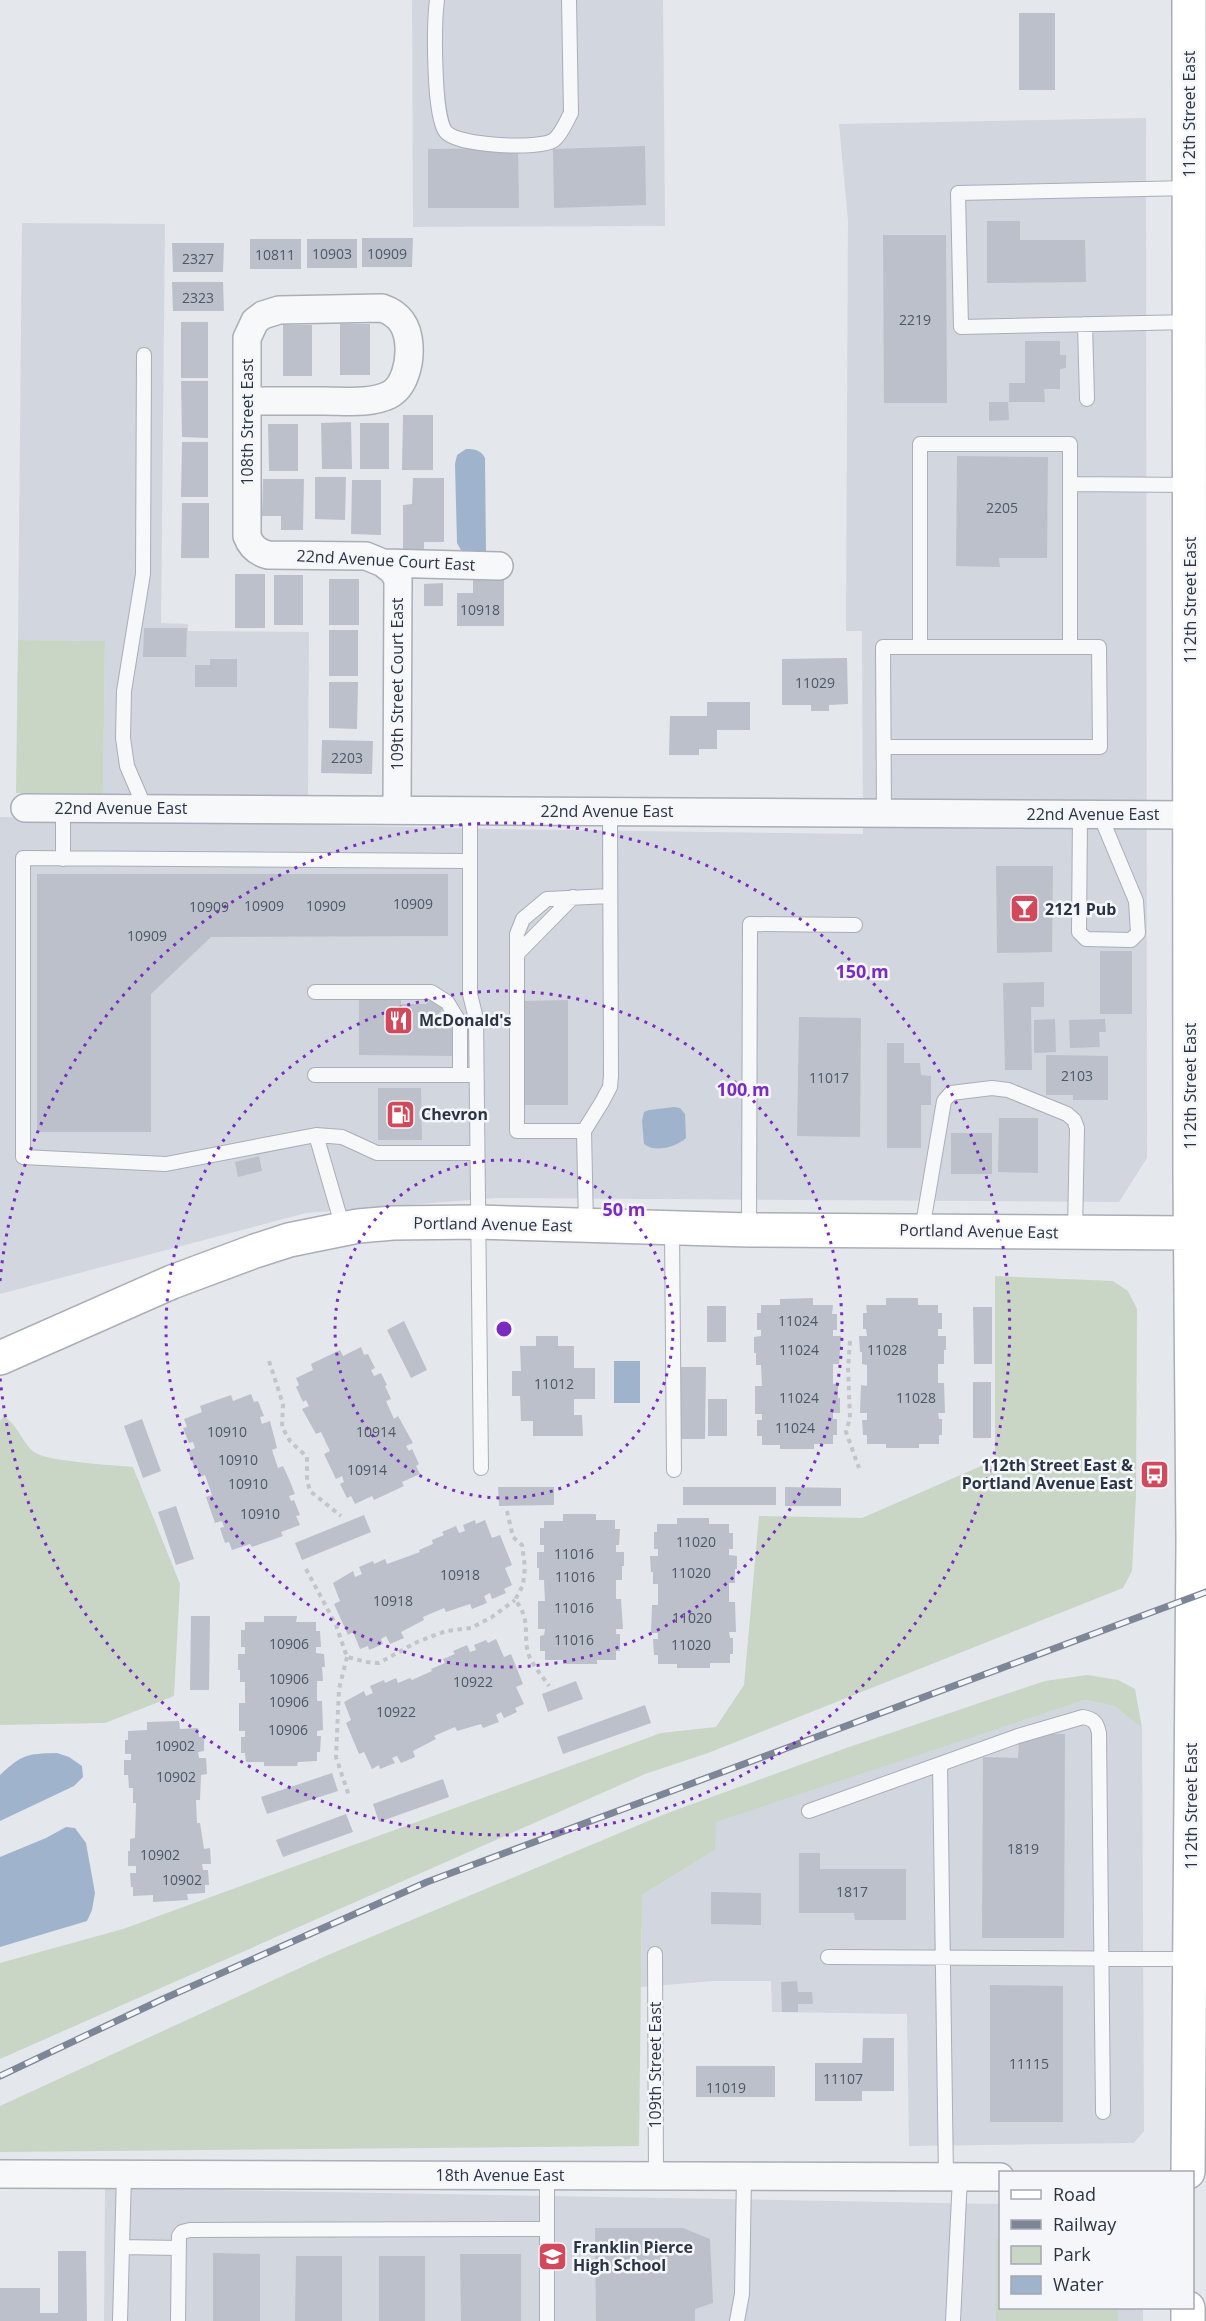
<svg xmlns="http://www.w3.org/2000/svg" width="1206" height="2321" viewBox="0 0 1206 2321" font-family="'Open Sans',sans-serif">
<rect width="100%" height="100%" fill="#e4e7ec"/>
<path fill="#d2d6de" d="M412,0H663L665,226L413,227Z
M1146,118L1147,1158L1119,1202L496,1198L306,1213L0,1294V817L495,829L863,834L862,631H846L848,220L839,124Z
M22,223L165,224L161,623L188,624V631L309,632L308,796L103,794L105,641L18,640Z
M1085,1700L1114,1706L1142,1728L1144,2131L1134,2143L909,2146L907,2014L772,2012L771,1981H713L641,1987L642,1895L715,1850V1822Z
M105,2188L1000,2204V2308H1143V2321H104Z"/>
<path fill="#c9d6c5" d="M18,640L105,641L103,794L16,793Z
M995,1276L1113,1281L1128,1291L1137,1309L1136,1497L1132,1571L1123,1588L708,1753L645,1774L0,2059V1963L123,1929L661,1733L716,1727L744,1685L759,1516L862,1518L995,1460Z
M4,1416C19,1427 24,1445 34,1452C48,1462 113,1465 133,1467L180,1584L174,1696L105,1723L0,1725V1421Z
M1087,1675L1118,1680L1135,1689L1142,1728L1114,1706L1085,1700L716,1822L715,1850L642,1895L639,2146L0,2152V2106L328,1955L665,1814L849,1747L1045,1681Z
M996,2239H1000V2308H1118V2321H996Z"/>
<path fill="#9fb4cc" d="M466,449C475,449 481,450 485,458L486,552H462L457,543L455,464L457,455Z
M674,1107L680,1108L685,1114L686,1138C676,1147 655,1153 644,1144L642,1121L644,1112L649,1110Z
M614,1361H640V1403H614Z
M57,1753L69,1757L82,1766L83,1777L74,1786L0,1821V1775C23,1754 26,1754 57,1753Z
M66,1827L75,1828L86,1843L95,1893L92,1910L87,1921L0,1947V1857L46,1838Z"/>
<path fill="#bbc0ca" d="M1019,13H1055V90H1019Z
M645,146L646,205L554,208L553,149Z
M518,148L519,208H428V149Z
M987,221H1020V240H1085L1086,282L987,283Z
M883,235H946L947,403H884Z
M362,238H413L412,267H362Z
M250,239H301V269H250Z
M307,239H357V268H307Z
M172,243H224L223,272H173Z
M172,282H223L224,311H173Z
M181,322H208V378H181Z
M340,324H370V375H340Z
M283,325H312V376H283Z
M1025,341H1060V355H1066V368L1060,369V389H1044L1045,402H1009V383H1025Z
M181,381H208V438L182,437Z
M989,402H1008L1009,420L989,421Z
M403,415H433V470H402Z
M351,422L352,469H322L321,423Z
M360,423H389V469H360Z
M268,424H298V471H269Z
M182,442H208V497H181Z
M957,456L1048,457L1047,558H999L1000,567L956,566Z
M315,477H346L345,520L315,519Z
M413,478H444V542H424V551L403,550V505L412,504Z
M263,479H304L303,530H281V516H262Z
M352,480H381V535L351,534Z
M182,503H209V558H181Z
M473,570H504V626H457V593H473Z
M235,574H265V628H235Z
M274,575H303V625H274Z
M329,579H359V625H329Z
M443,583V606H424V584Z
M144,628H187L186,657H143Z
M329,630H358V676H329Z
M847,658L848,704L829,705V711H811V705H782V659Z
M210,659H237V687H195V665H210Z
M329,682H358L357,729L329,728Z
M707,702H750V730H717V749H699V755H669L670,716H707Z
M322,740L373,741L372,774L321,773Z
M996,866H1053L1052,952L997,953Z
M37,874H448V936L211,937L151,994V1132H37Z
M1100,951H1132V1014H1100Z
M1044,982V1007H1031L1032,1070H1005L1003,983Z
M401,993V1004H426L433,998L443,1009L437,1015V1025H455V1056L359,1055V997Z
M568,1000V1105H524V1001Z
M799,1017L861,1018L860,1137L797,1136Z
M1055,1019L1056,1052L1034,1053V1020Z
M1105,1019L1106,1032H1099L1100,1047L1070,1048L1069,1020Z
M887,1043H904V1063H920L921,1075L931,1076V1105H921V1148H887Z
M1046,1055L1108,1056V1100H1073V1095H1046Z
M378,1088H421L422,1140H378Z
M999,1118H1038V1173L998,1172Z
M951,1133H992V1174H951Z
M259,1156L262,1171L238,1177L235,1162Z
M813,1298V1305H833L832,1314H837V1330H833V1336H841L839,1364H833V1384L838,1383V1398H840V1413H833V1419H837V1435H833V1444H814V1449H780V1445H762V1436H757V1420H762V1414H755V1386H762L761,1365H756V1353H754V1337L761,1336V1330H757V1313H761V1305H780V1299Z
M886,1298H918V1305H938V1313H942V1329H938V1336H946V1350H944V1364H938V1383H944L945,1413H938L939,1419H942V1435H939V1444H919V1448H886V1444H867V1435H863L862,1420H867V1413H860L861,1385L867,1386V1365L862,1364V1352H860L859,1336H867L866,1329H863V1313H867L866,1305H886Z
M707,1306H726V1342H707Z
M973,1307H992V1364H974Z
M404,1321L427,1370L411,1378L387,1330Z
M536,1336H558V1346H574V1368H595V1399H574V1415H582L583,1436H533V1421H521L520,1396H512V1371H521L520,1346H536Z
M361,1347L364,1355L368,1354L375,1368L371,1370L374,1376L381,1373L387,1385L385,1386L391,1399L386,1401L394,1419L398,1416L413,1443L406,1446L409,1451L412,1449L419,1464L416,1466L420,1474L402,1482L404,1486L374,1500L372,1496L355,1504L351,1496L347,1498L340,1484L344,1482L342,1476L336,1479L324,1454L330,1451L321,1432L316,1434L302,1409L309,1406L306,1400L303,1402L296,1387L299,1385L296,1378L313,1370L311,1364L340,1350L343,1356Z
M680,1367H706L705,1439H680Z
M973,1382H991V1438H973Z
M251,1394L254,1402L258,1401L264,1416L260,1417L262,1424L270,1421L277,1448L272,1450L278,1468L283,1466L289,1479L295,1494L289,1496L291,1501L294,1500L300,1515L296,1516L300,1525L281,1532L283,1536L252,1547L250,1544L232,1550L229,1542L225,1543L220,1528L224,1527L222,1521L215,1523L206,1497L212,1495L205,1475L200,1477L196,1465L194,1466L188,1451L195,1448L193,1442L189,1443L183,1428L187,1427L184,1419L202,1412L200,1406L231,1395L233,1401Z
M708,1399H727V1436H708Z
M142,1419L161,1471L143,1478L124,1426Z
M498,1487H554V1505L499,1506Z
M683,1487H776V1505H683Z
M785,1487L841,1488V1506H785Z
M176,1506L194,1559L176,1565L158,1512Z
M563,1514H596V1520H615V1529H620L619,1545H616V1552H624V1566H622V1580H616V1599H621L623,1629H616V1634H620V1651H616V1660H597V1664H563V1660H545V1651H540V1636L544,1635L545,1629H538V1601H545L544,1580H539V1568H537V1552H544V1545H540V1528H544V1521H563Z
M364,1515L371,1532L302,1560L295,1543Z
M677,1518H709V1524H729V1533H733V1549H729V1555L737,1556V1569H735V1583H729V1602H735L736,1632H729L730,1638H733V1654H730V1663H710V1668H677V1664H658V1655H654L653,1639H658V1633H651L652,1605H658V1584H653V1572H651L650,1556H658V1549H654V1532H657V1524H677Z
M475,1520L476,1524L485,1520L492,1538L500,1535L512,1565L505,1568L512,1585L504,1589L506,1593L492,1599L490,1593L484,1596L487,1603L472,1609L470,1604L446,1612L444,1608L423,1617L424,1620L401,1632L404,1638L390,1644L386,1636L381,1639L383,1644L369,1650L368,1646L360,1649L353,1632L348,1635L334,1604L340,1601L333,1583L353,1571L355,1577L362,1574L359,1567L373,1561L374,1564L385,1559L387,1564L420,1552L419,1550L433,1544L432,1540L444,1535L442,1532L456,1526L459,1533L465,1531L463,1525Z
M191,1616H210L209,1690H190Z
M264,1616H297L296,1622H316V1631H320L321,1647H316V1653L324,1654L325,1667H322L323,1681H317V1701H322L323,1730L317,1731V1736H321L320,1752H317V1761L298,1762L297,1766H264V1762H246L245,1753H241V1737H245V1731H239V1703H245V1682H240V1670H238V1654H245V1647H241V1630H245V1622H264Z
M496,1639L504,1657L511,1654L523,1684L516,1687L524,1704L515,1708L517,1712L504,1718L501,1712L496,1715L499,1722L483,1728L481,1724L457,1731L455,1727L434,1736L436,1739L413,1751L415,1757L401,1763L397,1756L392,1758L395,1763L380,1769L379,1765L372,1769L364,1752L359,1754L346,1723L351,1720L344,1702L364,1691L366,1696L373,1693L370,1686L384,1680L385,1683L396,1678L398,1683L410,1678L412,1680L432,1671L431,1669L445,1663L443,1659L455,1654L453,1651L467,1645L470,1652L476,1650L474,1645L486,1640L488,1643Z
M576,1681L583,1699L548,1712L542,1694Z
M645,1705L651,1723L563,1754L557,1737Z
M179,1721L180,1729L198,1728L199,1737H204V1751L198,1752L199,1758H206L207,1774L201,1775L200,1800H196L197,1823H200L204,1849L210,1848L211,1864H202L203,1870H208L209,1885H205V1893L187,1894L188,1900L153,1902V1895L133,1896V1887H131L130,1873H136V1866H128V1851H130V1839L135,1838L136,1803H133V1788H129L128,1775H124V1760H131V1754H125V1740H128V1731L147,1730V1722Z
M1035,1734H1065L1064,1938H982L983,1757L1018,1758L1019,1740H1035Z
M332,1773L338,1791L267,1814L261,1797Z
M443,1779L449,1797L379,1822L373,1804Z
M346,1814L353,1832L283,1857L276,1840Z
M799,1853H820V1869H906V1920H855L854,1913H799Z
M711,1892L761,1893V1925L711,1924Z
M797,1981L798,1992H812L813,2004H798V2012H782L781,1982Z
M990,1985L1063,1986V2122H990Z
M863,2038H894V2091H862V2101H815V2063H862Z
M696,2066H775V2097H696Z
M595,2228H683L710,2239L713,2303L695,2309V2321H596Z
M58,2251H86L87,2321H0V2288H40V2313H58Z
M213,2253L260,2254V2321H213Z
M460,2254H521V2321H461Z
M296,2256H342V2321H295Z
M379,2256H425V2321H379Z"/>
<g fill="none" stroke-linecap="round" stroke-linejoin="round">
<defs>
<path id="lane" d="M437,0C434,22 433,117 446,132C458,146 540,150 554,140C562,133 566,122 571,113L569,0
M1190,188L958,193L961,327L1190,322
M1085,324L1087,399
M144,355L143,574L124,691L123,738L127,766L145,808
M1070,484L1190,485
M920,647V444H1070V647
M884,747H1100L1099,647H883L884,812
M63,808V859
M470,811V994L476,1019L481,1468
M1080,815L1079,932L1086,939L1131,940L1138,933L1136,901L1100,815
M470,861L23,858V1157L166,1164L316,1135L342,1137L377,1153H477
M517,954L573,897
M315,992H431L447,1002L460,1023V1075
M315,1075H469
M584,1131H517V934L523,919L547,899L610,896
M316,1135L343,1228
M586,1225L584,1131L602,1102L610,1087L611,1076L610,812
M672,1228L674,1470
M749,1230L750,924L855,925
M922,1230L944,1101L951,1093L992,1088L1008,1090L1067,1114L1074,1120L1077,1128L1075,1232
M940,1764L946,2177
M809,1811L1018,1736L1083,1717C1094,1719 1097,1723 1099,1733L1103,2112
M655,1954L656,2176
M828,1957L1190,1959
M547,2176V2321
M122,2247L179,2248
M120,2321L124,2174
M178,2321L179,2236L182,2232L190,2230L547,2229
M737,2321L742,2294L744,2176
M953,2321L960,2177"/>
<path id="street" d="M247,401C273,401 299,401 325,401C346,401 370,404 389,395C405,387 410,362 409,346C408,327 400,314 382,308L279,310L263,315L255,321L247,338V536C251,547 257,552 268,555L366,556L383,563L499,566
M383,563L393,571L398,579L397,810
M25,808L1190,815
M0,2174L1000,2177"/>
<path id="secondary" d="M0,1358L172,1282L255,1251L289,1240L358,1226L393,1223L478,1222L749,1230L1191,1233
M1188,2172L1193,1541L1190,1174L1189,0
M1188,2321V2308"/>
</defs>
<use href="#lane" stroke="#a9aeb7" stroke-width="16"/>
<use href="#street" stroke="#a9aeb7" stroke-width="30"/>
<use href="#secondary" stroke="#a9aeb7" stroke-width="36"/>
<path stroke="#c2c5cb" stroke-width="4" stroke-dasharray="4.5 4.5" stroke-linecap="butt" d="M850,1341L848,1368L850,1418L846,1432L859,1468
M269,1361L283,1404L282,1427L290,1441L307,1457V1480L310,1491L341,1516
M507,1511L513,1537L522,1545L525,1567L523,1585L515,1600C533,1621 521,1638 530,1658C535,1668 543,1677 549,1686
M306,1569L336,1625L347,1657L367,1662L379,1663L417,1642L446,1631L471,1628L492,1617L515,1600
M347,1657L339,1689L336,1757L349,1796"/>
<use href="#lane" stroke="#f7f8fa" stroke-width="14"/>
<use href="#street" stroke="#f7f8fa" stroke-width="27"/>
<use href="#secondary" stroke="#fff" stroke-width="33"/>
<defs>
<path id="rail" d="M0,2076L163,1999L427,1882L1206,1592"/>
</defs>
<use href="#rail" stroke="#7d8696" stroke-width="7"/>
<use href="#rail" stroke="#f4f6f9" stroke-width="4.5" stroke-dasharray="14" stroke-linecap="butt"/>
</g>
<g fill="none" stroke="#7b2cbf" stroke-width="3" stroke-dasharray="3 6">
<circle cx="504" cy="1329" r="169"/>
<circle cx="504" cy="1329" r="338"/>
<path d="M0 1281A506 506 0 1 1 0 1377"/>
</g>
<defs>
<symbol id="bar-square" viewBox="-11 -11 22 22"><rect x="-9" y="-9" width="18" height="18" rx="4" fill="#d1495b" stroke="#f4f6f9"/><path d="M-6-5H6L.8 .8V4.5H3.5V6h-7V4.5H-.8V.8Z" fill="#fff"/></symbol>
<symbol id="restaurant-square" viewBox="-11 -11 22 22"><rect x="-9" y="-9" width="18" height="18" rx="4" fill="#d1495b" stroke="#f4f6f9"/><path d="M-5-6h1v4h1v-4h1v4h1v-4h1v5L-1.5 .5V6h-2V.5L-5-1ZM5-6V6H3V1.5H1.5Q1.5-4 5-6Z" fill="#fff"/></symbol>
<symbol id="fuel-square" viewBox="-11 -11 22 22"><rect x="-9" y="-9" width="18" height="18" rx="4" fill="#d1495b" stroke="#f4f6f9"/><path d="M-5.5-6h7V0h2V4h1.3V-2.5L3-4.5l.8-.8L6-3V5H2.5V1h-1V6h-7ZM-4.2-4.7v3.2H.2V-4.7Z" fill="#fff"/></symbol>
<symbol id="bus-square" viewBox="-11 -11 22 22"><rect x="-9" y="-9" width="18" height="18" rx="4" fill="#d1495b" stroke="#f4f6f9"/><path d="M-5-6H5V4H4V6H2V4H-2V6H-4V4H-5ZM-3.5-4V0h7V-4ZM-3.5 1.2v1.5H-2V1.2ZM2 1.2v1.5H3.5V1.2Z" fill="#fff"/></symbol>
<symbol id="school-square" viewBox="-11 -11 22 22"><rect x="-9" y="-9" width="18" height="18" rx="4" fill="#d1495b" stroke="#f4f6f9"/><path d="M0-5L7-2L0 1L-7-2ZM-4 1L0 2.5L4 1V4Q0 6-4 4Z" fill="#fff"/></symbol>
</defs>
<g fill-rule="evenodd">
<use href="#bar-square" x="1008" y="892" width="33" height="33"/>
<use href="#restaurant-square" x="382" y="1004" width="33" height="33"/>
<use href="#fuel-square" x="384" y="1098" width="33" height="33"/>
<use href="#bus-square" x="1138" y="1458" width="33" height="33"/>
<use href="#school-square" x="536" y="2240" width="33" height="33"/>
</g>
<g text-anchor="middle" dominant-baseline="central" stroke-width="5" stroke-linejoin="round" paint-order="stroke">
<g font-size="14" fill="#4f5766">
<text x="332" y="253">10903</text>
<text x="387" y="253">10909</text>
<text x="275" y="254">10811</text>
<text x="198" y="258">2327</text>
<text x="198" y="297">2323</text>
<text x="915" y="319">2219</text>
<text x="1002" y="507">2205</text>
<text x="480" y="609">10918</text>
<text x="815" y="682">11029</text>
<text x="347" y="757">2203</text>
<text x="413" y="903">10909</text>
<text x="264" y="905">10909</text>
<text x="326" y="905">10909</text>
<text x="209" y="906">10909</text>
<text x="147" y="935">10909</text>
<text x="1077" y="1075">2103</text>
<text x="829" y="1077">11017</text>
<text x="798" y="1320">11024</text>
<text x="799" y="1349">11024</text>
<text x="887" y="1349">11028</text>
<text x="554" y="1383">11012</text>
<text x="799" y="1397">11024</text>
<text x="916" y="1397">11028</text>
<text x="795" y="1427">11024</text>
<text x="227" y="1431">10910</text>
<text x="376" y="1431">10914</text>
<text x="238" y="1459">10910</text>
<text x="367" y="1469">10914</text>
<text x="248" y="1483">10910</text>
<text x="260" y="1513">10910</text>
<text x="696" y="1541">11020</text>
<text x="574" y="1553">11016</text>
<text x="691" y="1572">11020</text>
<text x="460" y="1574">10918</text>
<text x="575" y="1576">11016</text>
<text x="393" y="1600">10918</text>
<text x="574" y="1607">11016</text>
<text x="692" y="1617">11020</text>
<text x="574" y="1639">11016</text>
<text x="289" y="1643">10906</text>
<text x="691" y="1644">11020</text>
<text x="289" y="1678">10906</text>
<text x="473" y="1681">10922</text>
<text x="289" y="1701">10906</text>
<text x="396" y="1711">10922</text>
<text x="288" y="1729">10906</text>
<text x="175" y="1745">10902</text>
<text x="176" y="1776">10902</text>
<text x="1023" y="1848">1819</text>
<text x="160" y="1854">10902</text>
<text x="182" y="1879">10902</text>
<text x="852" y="1891">1817</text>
<text x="1029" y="2063">11115</text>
<text x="843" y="2078">11107</text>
<text x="726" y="2087">11019</text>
</g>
<g font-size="16" fill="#2b3445" stroke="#f4f6f9">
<text transform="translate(1189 114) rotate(-90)">112th Street East</text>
<text transform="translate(247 422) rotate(-90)">108th Street East</text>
<text transform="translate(386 560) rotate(3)">22nd Avenue Court East</text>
<text transform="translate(1190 600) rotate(-90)">112th Street East</text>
<text transform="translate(397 684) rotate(-90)">109th Street Court East</text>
<text x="121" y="808">22nd Avenue East</text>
<text x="607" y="811">22nd Avenue East</text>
<text x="1093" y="814">22nd Avenue East</text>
<text transform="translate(1190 1086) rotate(-90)">112th Street East</text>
<text transform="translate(493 1224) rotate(1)">Portland Avenue East</text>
<text transform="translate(979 1231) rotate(1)">Portland Avenue East</text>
<text transform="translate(1191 1806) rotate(-90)">112th Street East</text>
<text transform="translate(655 2065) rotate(-90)">109th Street East</text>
<text x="500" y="2175">18th Avenue East</text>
</g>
<g font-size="16" font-weight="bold" fill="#2b3445" stroke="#f4f6f9" text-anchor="start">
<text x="1045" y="909">2121 Pub</text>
<text x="419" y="1020">McDonald's</text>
<text x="421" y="1114">Chevron</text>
<text x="1133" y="1465" text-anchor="end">112th Street East &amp;<tspan x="1133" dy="18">Portland Avenue East</tspan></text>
<text x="573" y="2247">Franklin Pierce<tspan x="573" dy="18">High School</tspan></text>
</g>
</g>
<circle cx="504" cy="1329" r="9" fill="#7b2cbf" stroke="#f4f6f9" stroke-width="3"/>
<g font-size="18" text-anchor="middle" font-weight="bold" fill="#7b2cbf" stroke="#f4f6f9" stroke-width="5" stroke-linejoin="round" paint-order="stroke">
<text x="862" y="978">150 m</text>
<text x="743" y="1096">100 m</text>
<text x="624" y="1216">50 m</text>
</g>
<rect x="999" y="2171" width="195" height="138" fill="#f4f6f9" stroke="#a4a8b1" stroke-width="1.5"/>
<rect x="1011" y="2190" width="30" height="9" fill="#ffffff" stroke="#a4a8b1" stroke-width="1.5"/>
<text x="1053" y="2201" font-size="18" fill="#2b3445">Road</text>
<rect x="1011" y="2220" width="30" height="9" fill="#7d8696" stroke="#a4a8b1" stroke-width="1.5"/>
<text x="1053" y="2231" font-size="18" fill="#2b3445">Railway</text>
<rect x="1011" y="2246" width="30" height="18" fill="#c9d6c5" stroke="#a4a8b1" stroke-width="1.5"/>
<text x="1053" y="2261" font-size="18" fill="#2b3445">Park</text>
<rect x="1011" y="2276" width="30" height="18" fill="#9fb4cc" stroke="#a4a8b1" stroke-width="1.5"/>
<text x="1053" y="2291" font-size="18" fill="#2b3445">Water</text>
</svg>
